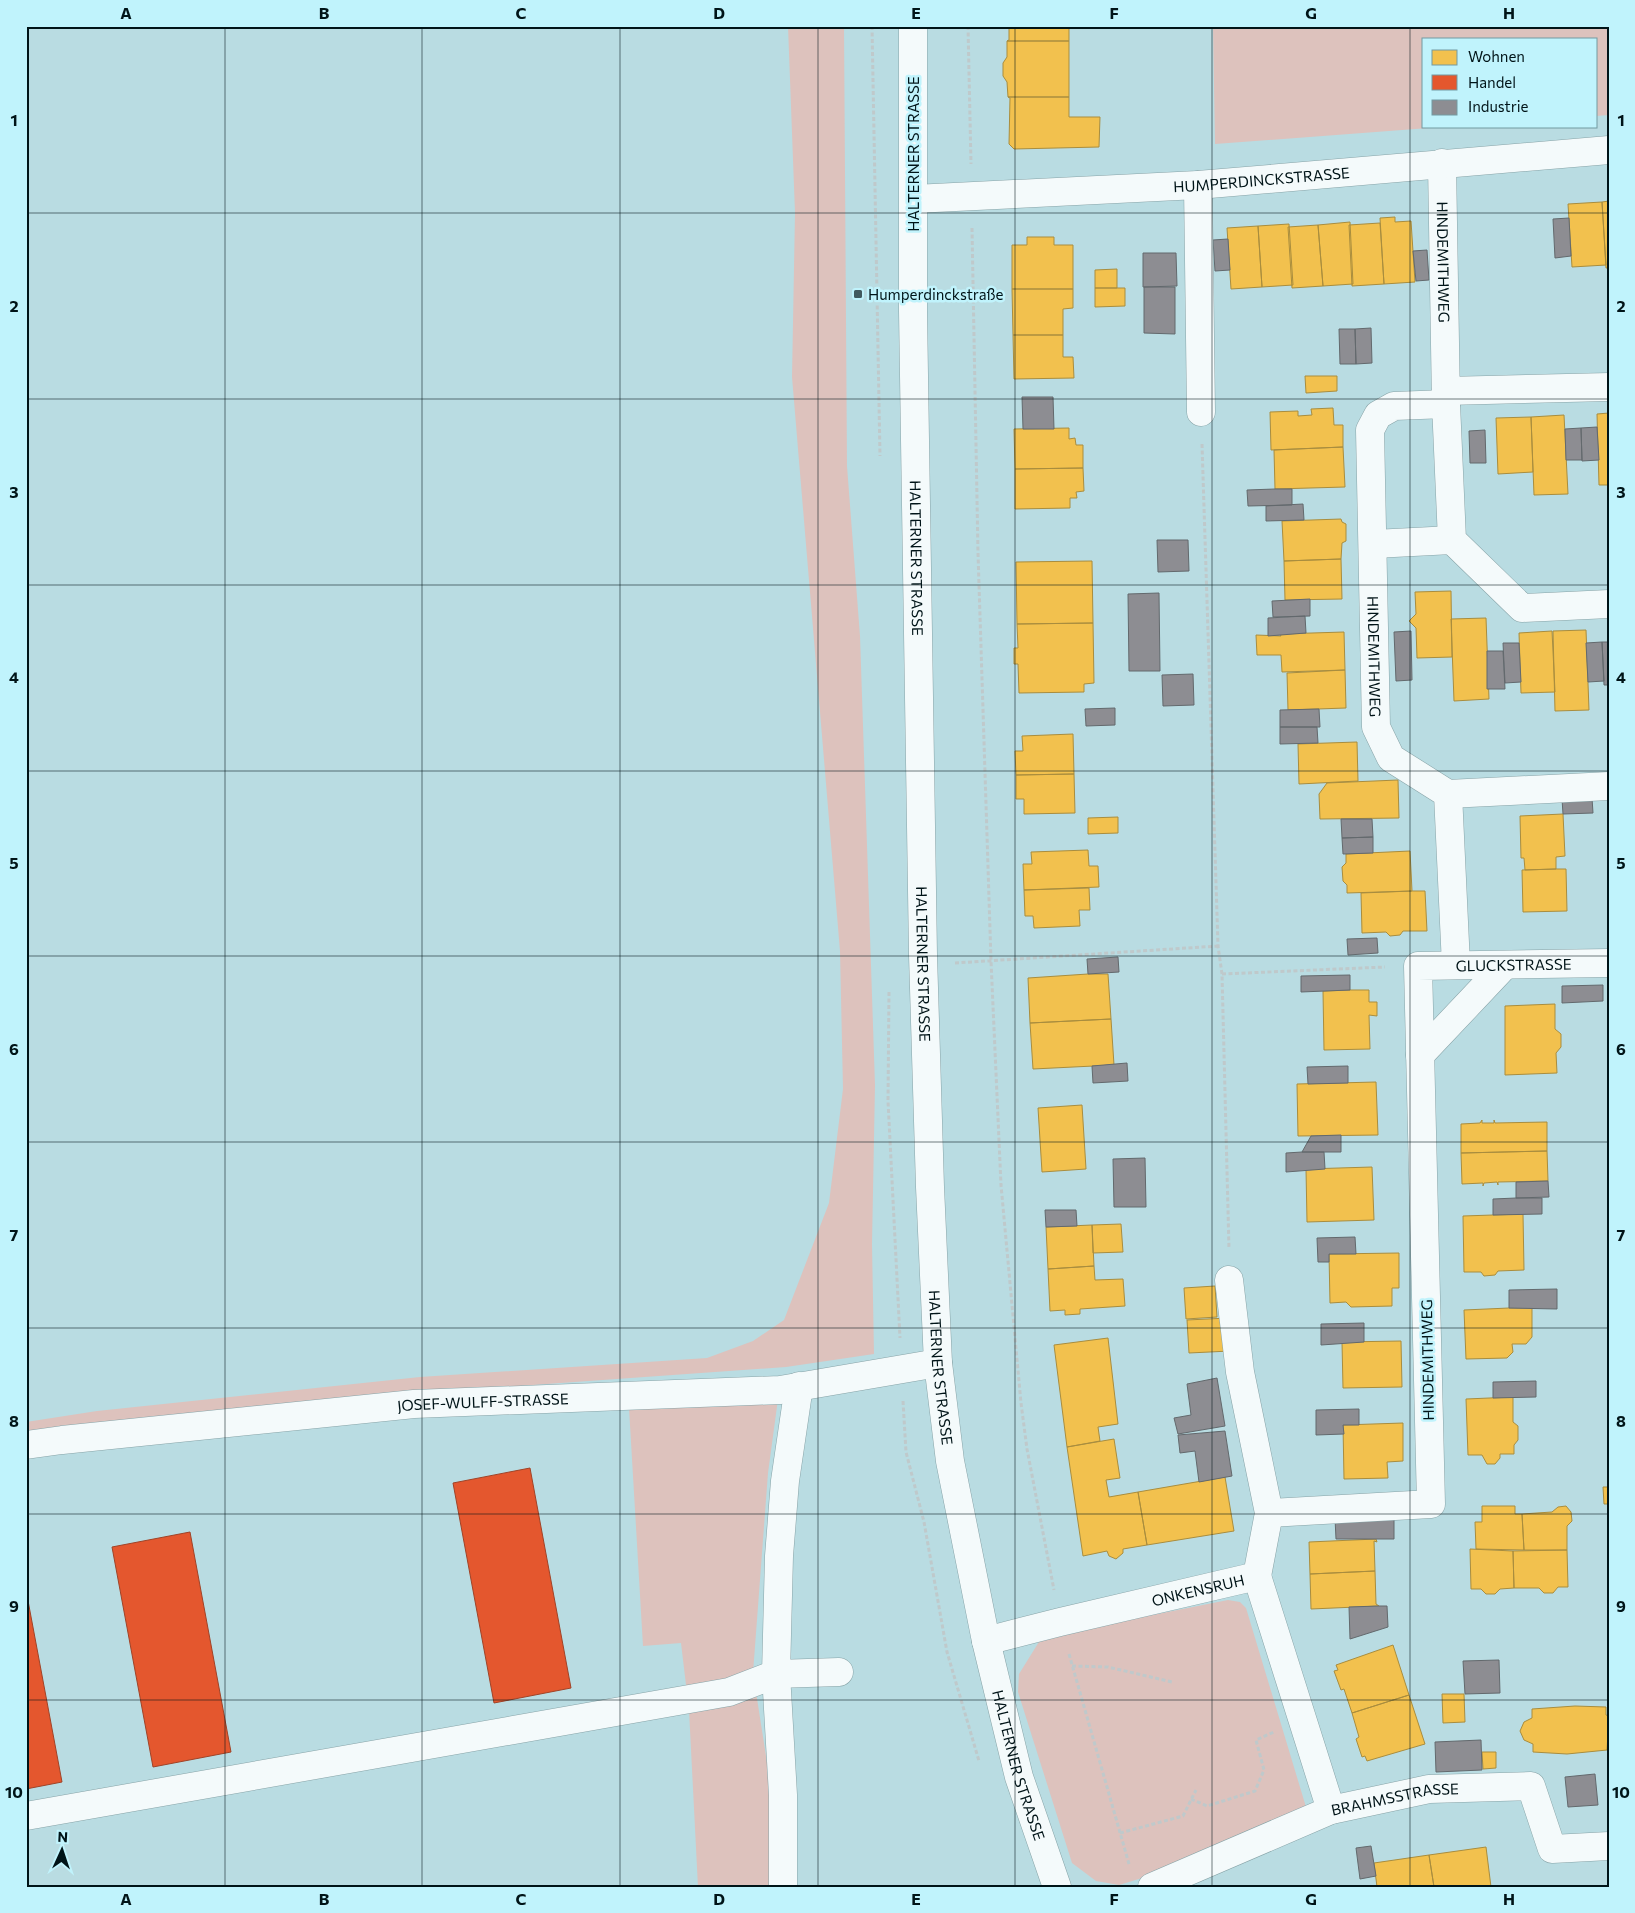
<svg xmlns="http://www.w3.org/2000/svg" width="1635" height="1913" viewBox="0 0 1635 1913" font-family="Commissioner,sans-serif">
<rect width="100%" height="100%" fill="#b9dce2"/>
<path fill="#ddc2bd" d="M788,26H844L847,466L860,636L875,1085L872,1244L874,1354L786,1367L405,1394L26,1438V1422L97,1411L420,1377L707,1358L753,1341L784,1320L829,1203L843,1089L840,951L792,377L795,213Z
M1213,26H1609V115L1596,116V39H1424V126H1455L1215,144Z
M778,1399L768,1473L753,1673L771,1788V1887H698L689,1710L681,1643L643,1646L629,1408Z
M1228,1600L1240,1602L1246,1608L1306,1807L1152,1875L1119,1885L1096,1881L1072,1863L1018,1692L1019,1674L1042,1637Z"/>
<path fill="#f2c14e" stroke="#a98d3e" d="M1009,26H1069V41H1007L1009,40Z
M1007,41H1069V97H1008L1007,82L1003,76V63L1007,57Z
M1008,97H1069V117H1100L1099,147L1014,149L1009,144L1010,98Z
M1609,201V268H1606L1602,202Z
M1602,202L1606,265L1572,267L1568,204Z
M1395,217V222L1411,221L1415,282L1384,284L1380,218Z
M1350,222L1353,284L1323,286L1318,225Z
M1380,223L1384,284L1352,286L1349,225Z
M1289,224L1293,285L1262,287L1258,226Z
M1318,225L1323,286L1292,288L1288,227Z
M1258,226L1262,287L1231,289L1227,228Z
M1027,237H1054V245H1073V289H1012V245H1027Z
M1117,269V288H1095V270Z
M1095,288H1125V306L1095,307Z
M1012,289H1073V308L1063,309V335H1013Z
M1013,335H1063V357H1073L1074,378L1014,379Z
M1305,376H1337V391L1306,393Z
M1333,408L1334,425H1343V447L1271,450L1270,412L1298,411V416L1312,415L1311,409Z
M1609,413V485H1599L1597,414Z
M1564,415L1568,494L1534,495L1531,417Z
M1531,417L1533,472L1498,474L1496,418Z
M1069,428V439L1075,438L1076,445H1083V468L1015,469L1014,429Z
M1343,447L1345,487L1275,489L1274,450Z
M1083,468L1084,491L1076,492L1077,498H1070V508L1015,509V469Z
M1341,519L1342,522L1346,524V541L1342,543L1341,559L1284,561L1282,521Z
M1341,559L1342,599L1285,600L1284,561Z
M1092,561L1093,623L1017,624L1016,562Z
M1451,591L1452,657L1417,658L1416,628L1409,621L1416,614L1415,592Z
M1486,618L1489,699L1454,701L1451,619Z
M1093,623L1094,683L1084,684V692L1019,693L1018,664H1014V648H1018L1017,624Z
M1586,630L1589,710L1555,711L1553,631Z
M1552,631L1555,692L1521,693L1519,633Z
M1344,632L1345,670L1282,672L1281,655H1257L1256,635L1281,636L1280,634Z
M1345,670L1346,708L1288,710L1287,673Z
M1073,734L1074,774L1016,775L1015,751H1023L1022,736Z
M1357,742L1358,781L1299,784L1298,744Z
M1074,774L1075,813L1024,814V799H1016V775Z
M1398,780L1399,818L1320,819L1319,794L1327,783Z
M1563,814L1565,856L1556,857V869L1525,870L1524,858H1521L1520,816Z
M1118,817V833L1088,834V818Z
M1088,850L1089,866H1098L1099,887L1024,890L1023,864H1032L1031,852Z
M1410,851L1412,891L1347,893V885L1343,881L1342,867L1346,863V854Z
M1556,869H1566L1567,911L1523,912L1522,870Z
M1089,888L1090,910H1079L1080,926L1034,928L1033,916H1025L1024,890Z
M1412,891H1425L1427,931H1403L1400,935L1390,936L1386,932L1362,933L1361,893Z
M1088,974H1108L1111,1019L1030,1023L1028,978Z
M1350,990H1369V1002H1377V1016L1369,1015L1370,1049L1324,1050L1323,991Z
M1555,1004V1029L1561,1034V1047L1556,1053L1557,1073L1505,1075V1006Z
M1111,1019L1114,1065L1033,1069L1030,1023Z
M1376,1082L1378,1135L1298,1136L1297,1084Z
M1082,1105L1086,1169L1042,1172L1038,1108Z
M1482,1120V1123H1494V1120L1495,1123L1547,1122V1151L1461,1153V1124L1480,1123Z
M1547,1151L1548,1181L1498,1182V1185L1497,1182L1484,1183L1483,1186V1183L1462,1184L1461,1153Z
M1372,1167L1374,1220L1307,1222L1306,1169Z
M1523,1214L1524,1270L1498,1271L1495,1275L1484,1276L1481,1272H1464L1463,1216Z
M1121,1224L1123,1252L1093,1253L1092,1225Z
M1092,1225L1094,1266L1048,1269L1046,1227Z
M1399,1253V1288H1392V1306L1351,1307L1346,1302L1330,1303L1329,1254Z
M1094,1266L1095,1280L1123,1279L1125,1306L1080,1309V1314L1065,1315V1310L1050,1311L1048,1269Z
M1215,1286L1217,1317L1186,1319L1184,1288Z
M1509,1308H1532V1337L1526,1344H1512L1513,1352L1507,1358L1466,1359L1464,1310Z
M1228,1318L1230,1351L1189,1353L1187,1320Z
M1108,1338L1118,1424L1098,1427L1100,1441L1067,1447L1054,1345Z
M1401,1341L1402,1387L1343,1388L1342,1342Z
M1513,1397V1422L1518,1426V1440L1514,1445V1454H1500V1458L1495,1464H1487L1482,1455H1468L1466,1399Z
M1403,1423V1461L1387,1462L1388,1478L1344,1479L1343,1425Z
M1114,1439L1120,1478L1106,1480L1109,1497L1138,1492L1147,1545L1123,1549V1553L1116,1559L1109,1556L1107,1551L1083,1556L1067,1447Z
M1225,1477L1234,1531L1147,1545L1138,1492Z
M1603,1487H1609V1504H1604Z
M1482,1506H1515V1514H1522L1524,1550L1476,1549L1475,1522H1482Z
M1566,1506L1571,1512L1572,1521L1567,1526V1550H1524L1522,1514L1552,1512L1558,1507Z
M1376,1539L1377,1542L1374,1541L1375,1571L1310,1574L1309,1542Z
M1470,1549L1513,1551L1514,1588L1500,1589L1495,1594H1486L1481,1589H1471Z
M1567,1550L1568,1587H1558L1553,1593H1544L1539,1588H1514L1513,1551Z
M1375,1571L1376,1604L1379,1606L1311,1609L1310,1574Z
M1393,1645L1409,1695L1352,1713L1344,1689L1341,1690L1334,1671L1338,1670L1336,1665Z
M1442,1694H1464L1465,1722L1443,1723Z
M1409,1695L1425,1744L1367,1761L1365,1756L1362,1757L1356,1739L1359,1737L1352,1713Z
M1575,1706L1606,1707V1715L1609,1716L1607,1750L1567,1754L1533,1752V1744L1524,1740L1520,1731L1524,1722L1532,1718V1709Z
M1482,1752H1496V1768L1483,1769Z
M1486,1847L1491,1887H1434L1429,1855Z
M1429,1855L1434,1887H1377L1374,1863Z"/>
<path fill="#e4572e" stroke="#a04327" d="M530,1468L571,1688L494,1703L453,1483Z
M190,1532L231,1752L153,1767L112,1547Z
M26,1590L62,1782L26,1789Z"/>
<path fill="#8d8d92" stroke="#63696d" d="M1569,218L1571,256L1555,258L1553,219Z
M1228,239L1230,270L1215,271L1213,240Z
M1427,250L1429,280L1416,281L1413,251Z
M1143,253H1176L1177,286L1143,287Z
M1144,287H1175V334L1144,333Z
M1371,328L1372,363L1356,364L1355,329Z
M1339,329H1355L1356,364H1340Z
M1022,397H1053L1054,429H1023Z
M1597,427L1599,460L1582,461L1581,428Z
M1581,428L1582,460H1566L1565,429Z
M1485,430L1486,463H1470L1469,431Z
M1275,489H1292V505L1248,506L1247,490Z
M1303,504L1304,520L1266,521V506Z
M1157,540H1188L1189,571L1158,572Z
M1159,593L1160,671H1129L1128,594Z
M1310,599V616L1273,617L1272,601Z
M1305,616L1306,633L1268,636V618Z
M1411,631L1412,680L1396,681L1394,632Z
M1602,642L1604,681L1588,682L1586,643Z
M1602,642H1609V685H1604Z
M1503,643H1519L1521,682L1505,683Z
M1487,651H1503L1505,689H1487Z
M1193,674L1194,705L1163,706L1162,675Z
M1115,708V725L1086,726L1085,709Z
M1319,709L1320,727H1280V710Z
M1280,727H1317L1318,743L1280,744Z
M1592,798L1593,813L1563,814L1562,799Z
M1341,819H1372L1373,837L1342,838Z
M1373,837V853L1343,854L1342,838Z
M1377,938L1378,953L1348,955L1347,939Z
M1118,957L1119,972L1088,974L1087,959Z
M1350,975V990L1301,992V976Z
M1603,985V1001L1562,1003V986Z
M1127,1063L1128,1081L1093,1083L1092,1066Z
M1348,1066V1083L1308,1084L1307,1067Z
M1341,1135V1152H1302L1311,1136Z
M1302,1152H1324L1325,1169L1286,1172V1153Z
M1145,1158L1146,1207H1114L1113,1159Z
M1548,1181L1549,1197L1516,1198V1182Z
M1516,1198H1542V1214L1493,1215V1199Z
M1045,1210H1076L1077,1226L1046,1227Z
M1355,1237L1356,1254H1329V1262H1318L1317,1238Z
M1557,1289V1309L1509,1308V1290Z
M1364,1323V1342L1321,1345V1324Z
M1217,1378L1225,1426L1178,1434L1174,1418L1191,1415L1187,1384Z
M1536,1381V1397L1493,1398V1382Z
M1359,1409V1425H1343L1344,1434L1316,1435V1410Z
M1225,1431L1232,1476L1199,1482L1195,1451L1180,1453L1178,1435Z
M1335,1518H1394V1539H1336Z
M1379,1606H1387L1388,1627L1350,1639L1349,1607Z
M1499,1660L1500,1693L1465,1694L1463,1661Z
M1481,1740L1482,1770L1436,1772L1435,1742Z
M1595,1774L1598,1805L1568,1807L1565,1777Z
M1371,1846L1376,1876L1360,1879L1356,1848Z"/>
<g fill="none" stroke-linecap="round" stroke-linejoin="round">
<defs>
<g id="minor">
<path id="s1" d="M1442,163L1446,404L1452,540L1522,608L1609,604"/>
<path d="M1198,185L1201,412"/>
<path id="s2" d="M914,199L1198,185L1609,150"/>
<path d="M1446,391L1609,387"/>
<path id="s3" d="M1446,404L1394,406L1378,415L1370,430L1376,727L1391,758L1448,794L1456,965"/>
<path d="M1374,544L1452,540"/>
<path d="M1448,794L1609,786"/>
<path d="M1420,1055L1505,965"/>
<path d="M1229,1280L1240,1372L1269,1513L1257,1576"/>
<path id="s4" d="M26,1445L62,1440L414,1404L780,1390L938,1363"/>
<path id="s5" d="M1269,1513L1431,1504L1418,966L1609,963"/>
<path id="s6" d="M986,1641L1060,1622L1257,1576L1331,1810"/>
<path d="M26,1816L729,1692L776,1674L839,1672"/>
<path d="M783,1887V1795L776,1674L779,1556L785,1481L799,1386"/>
<path id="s7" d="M1152,1887L1331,1810L1429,1789L1531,1786L1552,1849L1609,1846"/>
</g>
<g id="major">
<path id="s8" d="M913,26V311L923,955L930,1187L938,1363L950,1461L986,1641L1019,1777L1057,1887"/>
</g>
</defs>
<use href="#minor" stroke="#87a3a7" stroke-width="29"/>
<use href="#major" stroke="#87a3a7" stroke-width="29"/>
<path stroke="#bfc9cb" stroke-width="3" stroke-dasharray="4 2.5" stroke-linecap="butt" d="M872,26L880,456
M968,26L971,164
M972,228L978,553L991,961L1001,1185L1021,1403L1027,1449L1054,1590
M1202,444L1218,946L1222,974L1229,1249
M955,963L1218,946
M1222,974L1385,967
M889,992L888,1101L900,1338
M903,1401L906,1452L924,1522L947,1652L979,1761
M1069,1654L1129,1864
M1072,1666L1108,1667L1172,1682
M1191,1799L1207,1806L1255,1791L1264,1770L1256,1740L1274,1732
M1120,1833L1183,1816L1196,1790"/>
<use href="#minor" stroke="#f4fafb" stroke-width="28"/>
<use href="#major" stroke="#f4fafb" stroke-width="28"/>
</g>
<path fill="none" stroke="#001418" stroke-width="1" stroke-opacity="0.55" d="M225,26V1887M422,26V1887M620,26V1887M818,26V1887M1015,26V1887M1212,26V1887M1410,26V1887M26,213H1609M26,399H1609M26,585H1609M26,771H1609M26,956H1609M26,1142H1609M26,1328H1609M26,1514H1609M26,1700H1609"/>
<rect fill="#415a5f" stroke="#c0f3fc" stroke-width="2" x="853" y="289" width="10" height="10" rx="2.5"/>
<g text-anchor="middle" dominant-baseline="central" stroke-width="5" stroke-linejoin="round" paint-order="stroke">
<g font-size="15" fill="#001418" stroke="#c0f3fc">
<text transform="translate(913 154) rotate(-90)">HALTERNER STRASSE</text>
<text stroke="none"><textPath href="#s2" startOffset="348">HUMPERDINCKSTRASSE</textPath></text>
<text stroke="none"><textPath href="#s1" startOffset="99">HINDEMITHWEG</textPath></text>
<text stroke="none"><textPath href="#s8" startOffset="532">HALTERNER STRASSE</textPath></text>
<text stroke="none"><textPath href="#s3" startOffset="314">HINDEMITHWEG</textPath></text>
<text stroke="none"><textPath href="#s8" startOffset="938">HALTERNER STRASSE</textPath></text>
<text stroke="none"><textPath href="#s5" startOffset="796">GLUCKSTRASSE</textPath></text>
<text transform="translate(1427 1360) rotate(-91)">HINDEMITHWEG</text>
<text stroke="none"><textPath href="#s8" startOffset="1342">HALTERNER STRASSE</textPath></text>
<text stroke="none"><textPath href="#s4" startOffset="459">JOSEF-WULFF-STRASSE</textPath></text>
<text stroke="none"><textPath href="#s6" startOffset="218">ONKENSRUH</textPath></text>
<text stroke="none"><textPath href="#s8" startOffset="1748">HALTERNER STRASSE</textPath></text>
<text stroke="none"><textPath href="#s7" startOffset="260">BRAHMSSTRASSE</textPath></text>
</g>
<g font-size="15" fill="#001418" stroke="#c0f3fc" text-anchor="start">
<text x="868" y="294">Humperdinckstraße</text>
</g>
</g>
<rect width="1635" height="1913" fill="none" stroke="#c0f3fc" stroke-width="55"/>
<rect x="1422" y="38" width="175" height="90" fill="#c0f3fc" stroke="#739aa1"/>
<rect x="1432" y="50" width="25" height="15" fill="#f2c14e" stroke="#739aa1"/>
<text x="1468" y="62" font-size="15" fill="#001418">Wohnen</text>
<rect x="1432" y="75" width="25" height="15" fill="#e4572e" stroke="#739aa1"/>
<text x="1468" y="88" font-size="15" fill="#001418">Handel</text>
<rect x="1432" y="100" width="25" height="15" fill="#8d8d92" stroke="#739aa1"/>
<text x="1468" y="112" font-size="15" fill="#001418">Industrie</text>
<g transform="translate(62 1850) rotate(3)" stroke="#c0f3fc" stroke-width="4" paint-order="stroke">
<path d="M0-4L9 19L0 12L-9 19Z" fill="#001418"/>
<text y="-8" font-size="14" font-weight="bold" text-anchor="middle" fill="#001418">N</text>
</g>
<rect x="28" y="28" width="1580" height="1858" fill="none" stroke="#001418" stroke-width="2"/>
<g font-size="16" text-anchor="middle" font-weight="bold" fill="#001418">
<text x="126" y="19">A</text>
<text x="324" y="19">B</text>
<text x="521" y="19">C</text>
<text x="719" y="19">D</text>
<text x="916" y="19">E</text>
<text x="1114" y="19">F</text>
<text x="1311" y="19">G</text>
<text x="1509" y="19">H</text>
<text x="14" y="126">1</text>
<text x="1621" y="126">1</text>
<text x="14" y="312">2</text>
<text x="1621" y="312">2</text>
<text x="14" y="498">3</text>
<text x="1621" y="498">3</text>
<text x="14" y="683">4</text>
<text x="1621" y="683">4</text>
<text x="14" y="869">5</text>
<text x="1621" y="869">5</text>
<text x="14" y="1055">6</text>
<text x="1621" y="1055">6</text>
<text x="14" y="1241">7</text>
<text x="1621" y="1241">7</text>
<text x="14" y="1427">8</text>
<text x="1621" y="1427">8</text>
<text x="14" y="1612">9</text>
<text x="1621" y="1612">9</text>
<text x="14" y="1798">10</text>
<text x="1621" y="1798">10</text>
<text x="126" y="1905">A</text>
<text x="324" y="1905">B</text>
<text x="521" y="1905">C</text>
<text x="719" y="1905">D</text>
<text x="916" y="1905">E</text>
<text x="1114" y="1905">F</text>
<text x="1311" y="1905">G</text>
<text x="1509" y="1905">H</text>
</g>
</svg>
